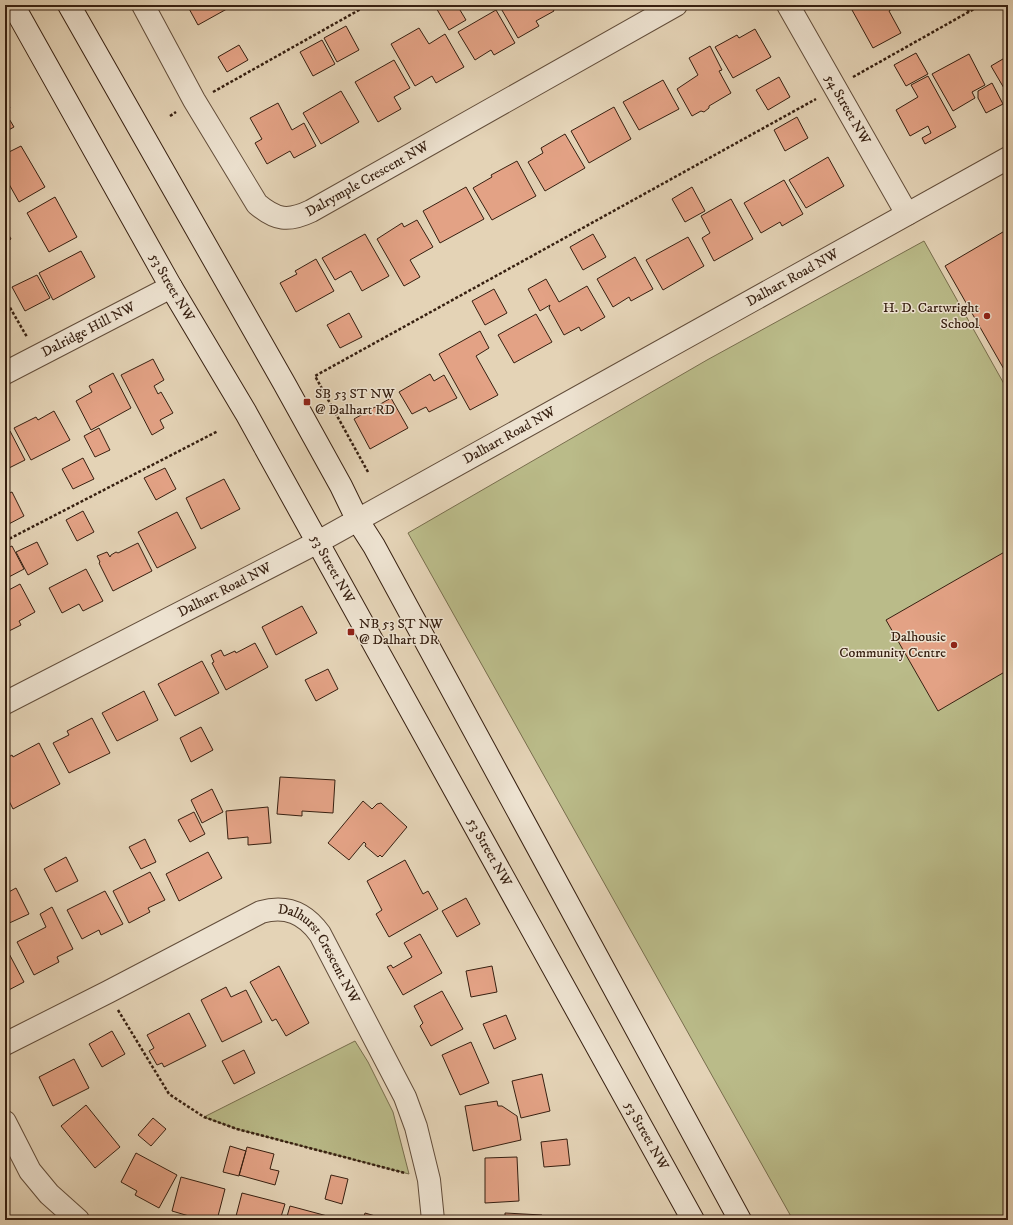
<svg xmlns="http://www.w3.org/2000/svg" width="1013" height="1225" viewBox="0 0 1013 1225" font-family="'IM FELL DW Pica',serif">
<rect width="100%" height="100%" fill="#e4d3b6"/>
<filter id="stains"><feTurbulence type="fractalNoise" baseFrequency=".005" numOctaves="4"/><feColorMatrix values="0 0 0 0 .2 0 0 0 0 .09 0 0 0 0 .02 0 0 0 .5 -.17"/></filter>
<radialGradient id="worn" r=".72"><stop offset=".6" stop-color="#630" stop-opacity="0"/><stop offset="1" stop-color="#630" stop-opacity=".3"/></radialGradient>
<path fill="#babb89" stroke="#786e4d" d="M924,241L1008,391V1220H793L408,533L707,360Z
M355,1041L368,1062L393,1112L409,1174L237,1129L204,1117Z"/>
<path fill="#e3a285" stroke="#372011" d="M187,5H234L198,25Z
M436,5H457L466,20L449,30L435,6Z
M499,5H551L554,11L536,21L539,26L518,38Z
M860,5H897L889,11L901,33L873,48L852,10Z
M496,10L515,43L494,55L491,50L475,60L458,32Z
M346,26L359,50L337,62L324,38Z
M419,28L429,44L445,34L464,67L436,83L432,76L415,86L391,44Z
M755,29L771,57L733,78L715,47L737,35L739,38Z
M322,40L335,64L313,76L300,52Z
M239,45L248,60L227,72L218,57Z
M710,46L722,70L719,71L731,93L709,106V108L704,112L701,111L692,116L677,89L698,75L689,58Z
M916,53L928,74L906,86L894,65Z
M969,54L985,85L972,92L975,98L953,111L932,74Z
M1008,56V95L991,66Z
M394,60L410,88L394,97L401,109L378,122L355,82Z
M928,76L956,127L925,144L922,138L931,133L928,126L910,136L896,110L918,97L911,85Z
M779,77L790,97L768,110L756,90Z
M663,80L679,109L639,130L623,102Z
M992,83L1003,104L986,113L978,98V91Z
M341,91L359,122L321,144L303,113Z
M5,100L10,108L5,111Z
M278,103L292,130L304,123L316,146L294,158L290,151L267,164L255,143L262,139L250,118Z
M614,107L631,139L589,163L571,131Z
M5,112L14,127L5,132Z
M797,117L808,138L785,151L774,130Z
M565,134L585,168L545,191L528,162L543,153L541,148Z
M21,146L45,187L19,202L5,177V154Z
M828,157L844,186L806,208L789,180Z
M517,161L536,196L492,220L473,188L492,177L491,175Z
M784,180L803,214L782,226L780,222L761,233L744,203Z
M466,187L484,219L440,243L423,211Z
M692,187L705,211L685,222L672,199Z
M55,197L77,237L49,252L27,213Z
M731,199L753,239L714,261L702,238L710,233L701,216Z
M417,220L433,247L410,260L420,277L404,286L377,239L402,223L404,227Z
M5,228L11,239L5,243Z
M1008,229V370L1005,371L945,266Z
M365,234L389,276L362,291L351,271L335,280L322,258Z
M593,234L606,257L583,270L570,247Z
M688,237L704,266L663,290L646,260Z
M81,251L95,277L53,300L39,273Z
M635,257L653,289L631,301L629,297L613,307L597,279Z
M316,259L334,291L296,312L280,283L297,274L295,271Z
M37,275L50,298L25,311L12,287Z
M546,279L559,302L587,286L605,317L581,331L579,327L564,335L549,308L550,305L540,311L528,289Z
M494,289L507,313L485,325L472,301Z
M349,313L362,337L340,348L327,325Z
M536,314L552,342L514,363L498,335Z
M480,331L489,348L476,356L498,395L470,410L439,354Z
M153,359L164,380L154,386L158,394L161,392L173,413L160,420L164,428L152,435L121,375Z
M113,373L131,408L91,430L76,401L92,392L89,386Z
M430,374L434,381L444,375L457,398L429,412L426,407L412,414L399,392Z
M391,398L408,428L370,449L354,419Z
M54,411L70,440L31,460L14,428L36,417L38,420Z
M99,428L110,450L95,457L84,436Z
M10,431L25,460L5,470V434Z
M83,458L94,479L73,489L62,469Z
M165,468L176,489L156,500L144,478Z
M224,479L240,509L201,529L186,498Z
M12,492L24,516L5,526V495Z
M83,511L94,532L77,541L66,520Z
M177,512L196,548L157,568L138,532Z
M37,542L48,564L28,575L16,552Z
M138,543L152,571L113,591L99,563L100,562L97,556L107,552L110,557L111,555L116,552L118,553Z
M12,546L24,569L5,579V549Z
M1008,550V670L938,711L886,620Z
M86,569L103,601L83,611L79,604L62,613L49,588Z
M20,584L35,612L19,621L21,625L5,633V592Z
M302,606L317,633L276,655L262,627Z
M255,643L268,667L226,690L212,663L214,662L211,655L221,650L224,656L235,651L236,653Z
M202,661L219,693L175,716L158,684Z
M328,669L338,689L316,701L305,680Z
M144,691L158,720L117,741L102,713Z
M92,718L110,753L69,773L53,743L69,735L67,731Z
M201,727L213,750L191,762L180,738Z
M39,743L60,784L13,809L5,793V759L12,755L13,757Z
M280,777L335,780L333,813L302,811V816L277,814Z
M212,789L223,812L202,823L191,800Z
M363,801L372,809L377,804L381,803L407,827L382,857L380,855L378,857L365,846L366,844L364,842L349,860L328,843Z
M268,807L271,843L248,845V837L228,839L226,811Z
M194,812L205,834L190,842L178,820Z
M145,839L156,862L141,869L129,847Z
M208,852L222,878L179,901L166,874Z
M66,857L78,881L56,892L44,869Z
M405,860L423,894L428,891L438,909L389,937L376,914L382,910L367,881Z
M150,872L165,900L148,908L150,912L129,923L113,891Z
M16,888L29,914L5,925V894Z
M105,891L123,924L101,935L99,930L82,939L67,910Z
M466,898L480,924L457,937L442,911Z
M52,907L73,949L57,957L59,962L34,975L17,942L46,927L40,914Z
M420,934L442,973L403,995L387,967L391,965L393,968L412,957L404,943Z
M5,946L24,982L5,992Z
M279,966L309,1023L286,1036L276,1019L272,1021L250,982Z
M492,966L497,992L471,997L466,971Z
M226,987L231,997L246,990L262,1022L222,1042L201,1000Z
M442,991L463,1029L431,1046L420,1026L423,1023L414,1006Z
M189,1013L206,1046L164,1067L162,1063L157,1065L149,1051L154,1048L147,1035Z
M506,1015L516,1039L494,1049L483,1024Z
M112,1031L125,1054L102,1067L89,1044Z
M471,1042L489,1083L460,1095L442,1055Z
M244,1050L255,1073L234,1084L222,1061Z
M74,1059L89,1088L53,1106L39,1077Z
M542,1074L550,1111L521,1118L512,1081Z
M497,1101L498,1106H502L517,1116L521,1140L473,1151L465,1106Z
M86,1105L120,1147L95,1168L61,1126Z
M153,1118L166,1129L151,1146L138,1135Z
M567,1139L570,1165L544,1167L541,1142Z
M230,1146L246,1151L239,1176L223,1172Z
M247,1147L274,1154L270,1169L279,1171L275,1185L239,1175Z
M136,1153L177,1175L159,1208L135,1195L137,1191L121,1182Z
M517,1157L519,1201L485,1203V1158Z
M331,1175L348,1179L342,1204L325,1199Z
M181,1177L225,1189L217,1220L200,1216L199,1219L172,1211Z
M242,1193L285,1204L280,1220H235Z
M290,1206L331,1217L330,1220H286Z
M365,1213L389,1220H363Z
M505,1213L542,1215V1220H505Z"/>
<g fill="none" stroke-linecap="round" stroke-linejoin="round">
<defs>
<g id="street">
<path id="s1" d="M143,5L194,100L257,204C276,220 288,222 311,211L676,5"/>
<path id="s2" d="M788,5L907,214"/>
<path id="s3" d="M5,373L171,287"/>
<path id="s4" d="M5,703L318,542L1008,158"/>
<path id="s5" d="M5,1044L108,992L261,912C286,905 305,913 320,934L405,1097L416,1127L429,1180L433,1220"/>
<path d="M5,1122L30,1171L49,1194L78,1220"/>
</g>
<g id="secondary">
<path id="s6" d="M13,5L171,287L246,413L693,1220"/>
<path d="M69,5L284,383L341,486L358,521L374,546L740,1220"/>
</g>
</defs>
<use href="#street" stroke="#624d3a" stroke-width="24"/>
<use href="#secondary" stroke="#372011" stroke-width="24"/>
<path stroke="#372011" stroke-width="2.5" stroke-dasharray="3 2" stroke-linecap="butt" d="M965,5L969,12
M853,77L981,5
M213,92L368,5
M170,116L176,112
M5,299L27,337
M368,472L315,376L816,99
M5,541L218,431
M118,1010L169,1094L204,1117L237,1129L405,1173"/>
<use href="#street" stroke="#ede2d0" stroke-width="22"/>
<use href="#secondary" stroke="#ede2d0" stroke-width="22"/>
</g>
<g fill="#8f2418" stroke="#ede2d0" stroke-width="1.5">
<circle cx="987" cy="316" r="4"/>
<rect x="303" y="398" width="8" height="8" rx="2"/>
<rect x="347" y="628" width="8" height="8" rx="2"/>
<circle cx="954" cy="645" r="4"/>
</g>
<g text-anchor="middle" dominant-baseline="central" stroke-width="3" stroke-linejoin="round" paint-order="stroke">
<g font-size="14" fill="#372011" stroke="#ede2d0">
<text stroke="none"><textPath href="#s2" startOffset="120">54 Street NW</textPath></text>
<text stroke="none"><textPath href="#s1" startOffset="353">Dalrymple Crescent NW</textPath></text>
<text stroke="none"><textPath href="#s4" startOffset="895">Dalhart Road NW</textPath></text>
<text stroke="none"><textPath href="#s6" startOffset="324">53 Street NW</textPath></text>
<text stroke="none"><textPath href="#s3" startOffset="94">Dalridge Hill NW</textPath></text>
<text stroke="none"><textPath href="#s4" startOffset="571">Dalhart Road NW</textPath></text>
<text stroke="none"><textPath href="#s6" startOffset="648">53 Street NW</textPath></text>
<text stroke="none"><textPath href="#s4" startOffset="247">Dalhart Road NW</textPath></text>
<text stroke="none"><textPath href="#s6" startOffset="972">53 Street NW</textPath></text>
<text stroke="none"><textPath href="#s5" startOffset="369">Dalhurst Crescent NW</textPath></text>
<text stroke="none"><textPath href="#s6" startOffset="1296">53 Street NW</textPath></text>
</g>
<g font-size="14" fill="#372011" stroke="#ede2d0" text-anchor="end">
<text x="979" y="308">H. D. Cartwright<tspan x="979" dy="16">School</tspan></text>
<text x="315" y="394" text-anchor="start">SB 53 ST NW<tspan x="315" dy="16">@ Dalhart RD</tspan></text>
<text x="359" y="624" text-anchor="start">NB 53 ST NW<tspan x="359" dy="16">@ Dalhart DR</tspan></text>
<text x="946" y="637">Dalhousie<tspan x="946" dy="16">Community Centre</tspan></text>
</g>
</g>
<rect width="1013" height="1225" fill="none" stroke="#e4d3b6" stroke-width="20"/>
<rect x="6" y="6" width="1001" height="1213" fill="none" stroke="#372011" stroke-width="2"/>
<rect x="10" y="10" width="993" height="1205" fill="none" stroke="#372011"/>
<rect width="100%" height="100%" filter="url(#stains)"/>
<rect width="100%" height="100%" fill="url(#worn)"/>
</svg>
